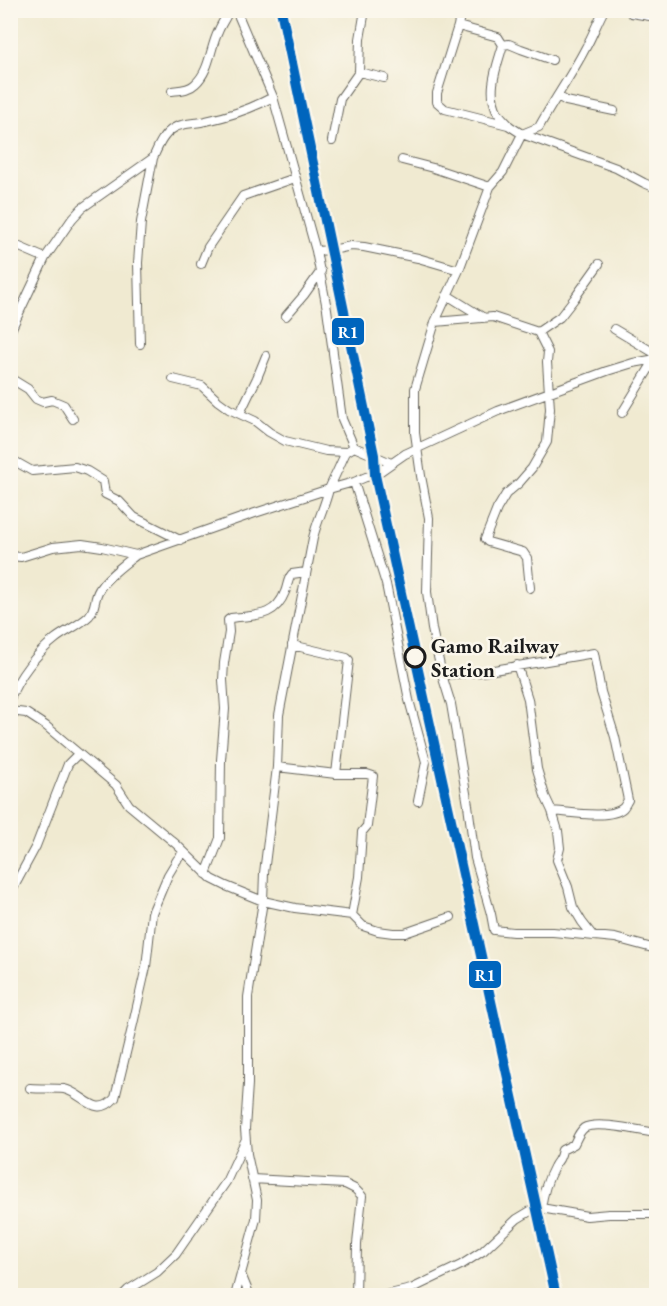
<svg xmlns="http://www.w3.org/2000/svg" width="667" height="1306" viewBox="0 0 667 1306" font-family="'EB Garamond',serif">
<rect width="100%" height="100%" fill="#fbf7ec"/>
<filter id="ink" filterUnits="userSpaceOnUse"><feTurbulence type="fractalNoise" baseFrequency=".0167" numOctaves="2"/><feDisplacementMap in="SourceGraphic" scale="12" xChannelSelector="R" yChannelSelector="G"/><feConvolveMatrix kernelMatrix="1 2 1 2 8 2 1 2 1" color-interpolation-filters="sRGB"/></filter>
<filter id="wash" filterUnits="userSpaceOnUse"><feTurbulence type="fractalNoise" baseFrequency=".008" numOctaves="4" result="noise"/><feDisplacementMap in="SourceGraphic" scale="24" xChannelSelector="R" yChannelSelector="G"/><feGaussianBlur stdDeviation="1.35" result="paint"/><feColorMatrix in="noise" values="0 0 0 0 0 0 0 0 0 0 0 0 0 0 0 0 0 1.4 0 .05"/><feComposite in="paint" operator="in"/></filter>
<g filter="url(#wash)">
<rect width="100%" height="100%" fill="#f0ead1"/>
</g>
<g filter="url(#ink)">
<g fill="none" stroke-linecap="round" stroke-linejoin="round">
<defs>
<path id="minor" d="M236,10L273,97L316,251L327,309L342,419L354,447
M461,10L458,26L437,93V102L445,109L508,125L522,134L616,168L644,183L656,188
M604,10C597,23 592,37 585,49C571,76 553,101 539,127L522,134L503,172L490,187L459,270L435,322L415,389V433L421,476L429,518L427,592L432,629L442,675L451,704L468,805L475,858L491,914L494,930L513,932H553L615,938L656,949
M629,10L631,13L656,17
M458,26L498,37L503,45C497,66 486,92 498,113C501,117 505,121 508,124
M503,45L509,44L521,49L552,60
M359,72L384,78
M172,91C180,90 189,90 195,84C210,71 210,48 218,32C221,24 226,18 229,10
M558,96L566,101L614,111
M332,141L340,99L359,72L360,39L365,10
M402,160L433,168L490,187
M15,245L45,258
M316,251L332,250L351,246L364,247L418,258L459,270
M201,264L208,247L243,196L295,178
M447,295L484,318
M286,316L304,295L321,271
M435,322L493,317L538,332
M614,329L656,354
M10,332L45,258L72,219L82,208L153,158C158,147 163,134 174,128C183,122 196,124 206,121C230,116 251,109 273,97
M140,344L138,263L141,222L153,158
M10,378L28,389L36,399L43,402L52,400L64,405L73,419
M173,379L202,386L218,401L229,409L255,421L269,432L285,441L326,451L346,452
M240,413L257,378L266,356
M622,413L655,359
M10,457L16,462L32,471L75,467L87,471L103,481L105,494L119,501L134,517L180,540
M354,482L386,584L409,700L426,762L418,801
M10,556L21,557L53,547L82,544L102,547L136,555L255,513L329,489L346,452L354,447L391,463
M530,588L527,558L523,552L488,542L485,539L497,509L506,494L519,483L532,468L547,442L550,409L547,362L548,352L538,332L560,317L574,299L599,264
M292,645L347,658L349,660L336,774
M517,665L528,699L537,769L545,796L552,811L558,831L560,848L557,860L568,887L573,907L582,922L593,936
M442,675L482,672L594,653L601,692L615,737L628,800C626,803 625,806 623,808C610,820 569,812 552,811
M10,699C18,677 37,653 55,639C65,631 80,625 89,616C96,608 94,598 99,590C105,578 126,563 136,555
M10,711L26,713L46,726L116,785L129,805L176,844L212,879L226,886L263,901L295,908L352,915L363,926L378,931L393,933H405L451,917
M277,767L336,774H367L373,776L367,826L362,832L359,877L352,915
M206,874L220,838L221,760L225,709L223,680L224,663L229,632L228,620L231,618C255,615 275,618 285,592C288,585 287,580 292,574L306,572
M10,894L36,846L68,764L78,754
M30,1088C41,1089 53,1088 64,1089C84,1093 95,1120 115,1098L133,1024L146,967L152,913L168,875L177,860L184,852
M252,1179L345,1184L355,1189L362,1196L357,1244L356,1296
M541,1208L587,1216L609,1214H656
M241,1274L250,1296
M122,1296L128,1290L157,1272L176,1254L226,1182L245,1141
M235,1296L256,1219L257,1200L247,1154L245,1129L248,1084V997L263,901L264,873L277,767L279,715L313,538C317,521 325,506 329,489L354,482L366,477L375,475L405,454L498,411L607,371L633,363L656,359
M381,1296L411,1289L461,1265L483,1251L517,1219L532,1210L541,1208C543,1194 547,1180 554,1167C558,1159 560,1161 562,1150L574,1144C577,1138 579,1132 584,1128C596,1120 641,1131 656,1133"/>
</defs>
<use href="#minor" stroke="#66645b" stroke-width="10"/>
<use href="#minor" stroke="#fff" stroke-width="8"/>
<defs>
<path id="rail-1" d="M281,10L374,455L375,475L556,1296"/>
</defs>
<use href="#rail-1" stroke="#fbf7ec" stroke-width="15"/>
<use href="#rail-1" stroke="#0065bd" stroke-width="10"/>
</g>
</g>
<circle fill="#fbf7ec" stroke="#1c1c1c" stroke-width="3" cx="415" cy="657" r="10"/>
<g text-anchor="middle" dominant-baseline="central" stroke-width="5" stroke-linejoin="round" paint-order="stroke">
<g font-size="21" font-weight="bold" fill="#1c1c1c" stroke="#fbf7ec" text-anchor="start">
<text x="431" y="645">Gamo Railway<tspan x="431" dy="24">Station</tspan></text>
</g>
</g>
<g stroke="#fbf7ec" stroke-width="2">
<rect x="331" y="317" width="34" height="29" rx="6" fill="#0065bd"/>
<rect x="468" y="960" width="34" height="29" rx="6" fill="#0065bd"/>
</g>
<g font-size="16" text-anchor="middle" font-weight="bold" fill="#fff">
<text x="348" y="338">R1</text>
<text x="485" y="981">R1</text>
</g>
<rect width="667" height="1306" fill="none" stroke="#fbf7ec" stroke-width="36"/>
</svg>
